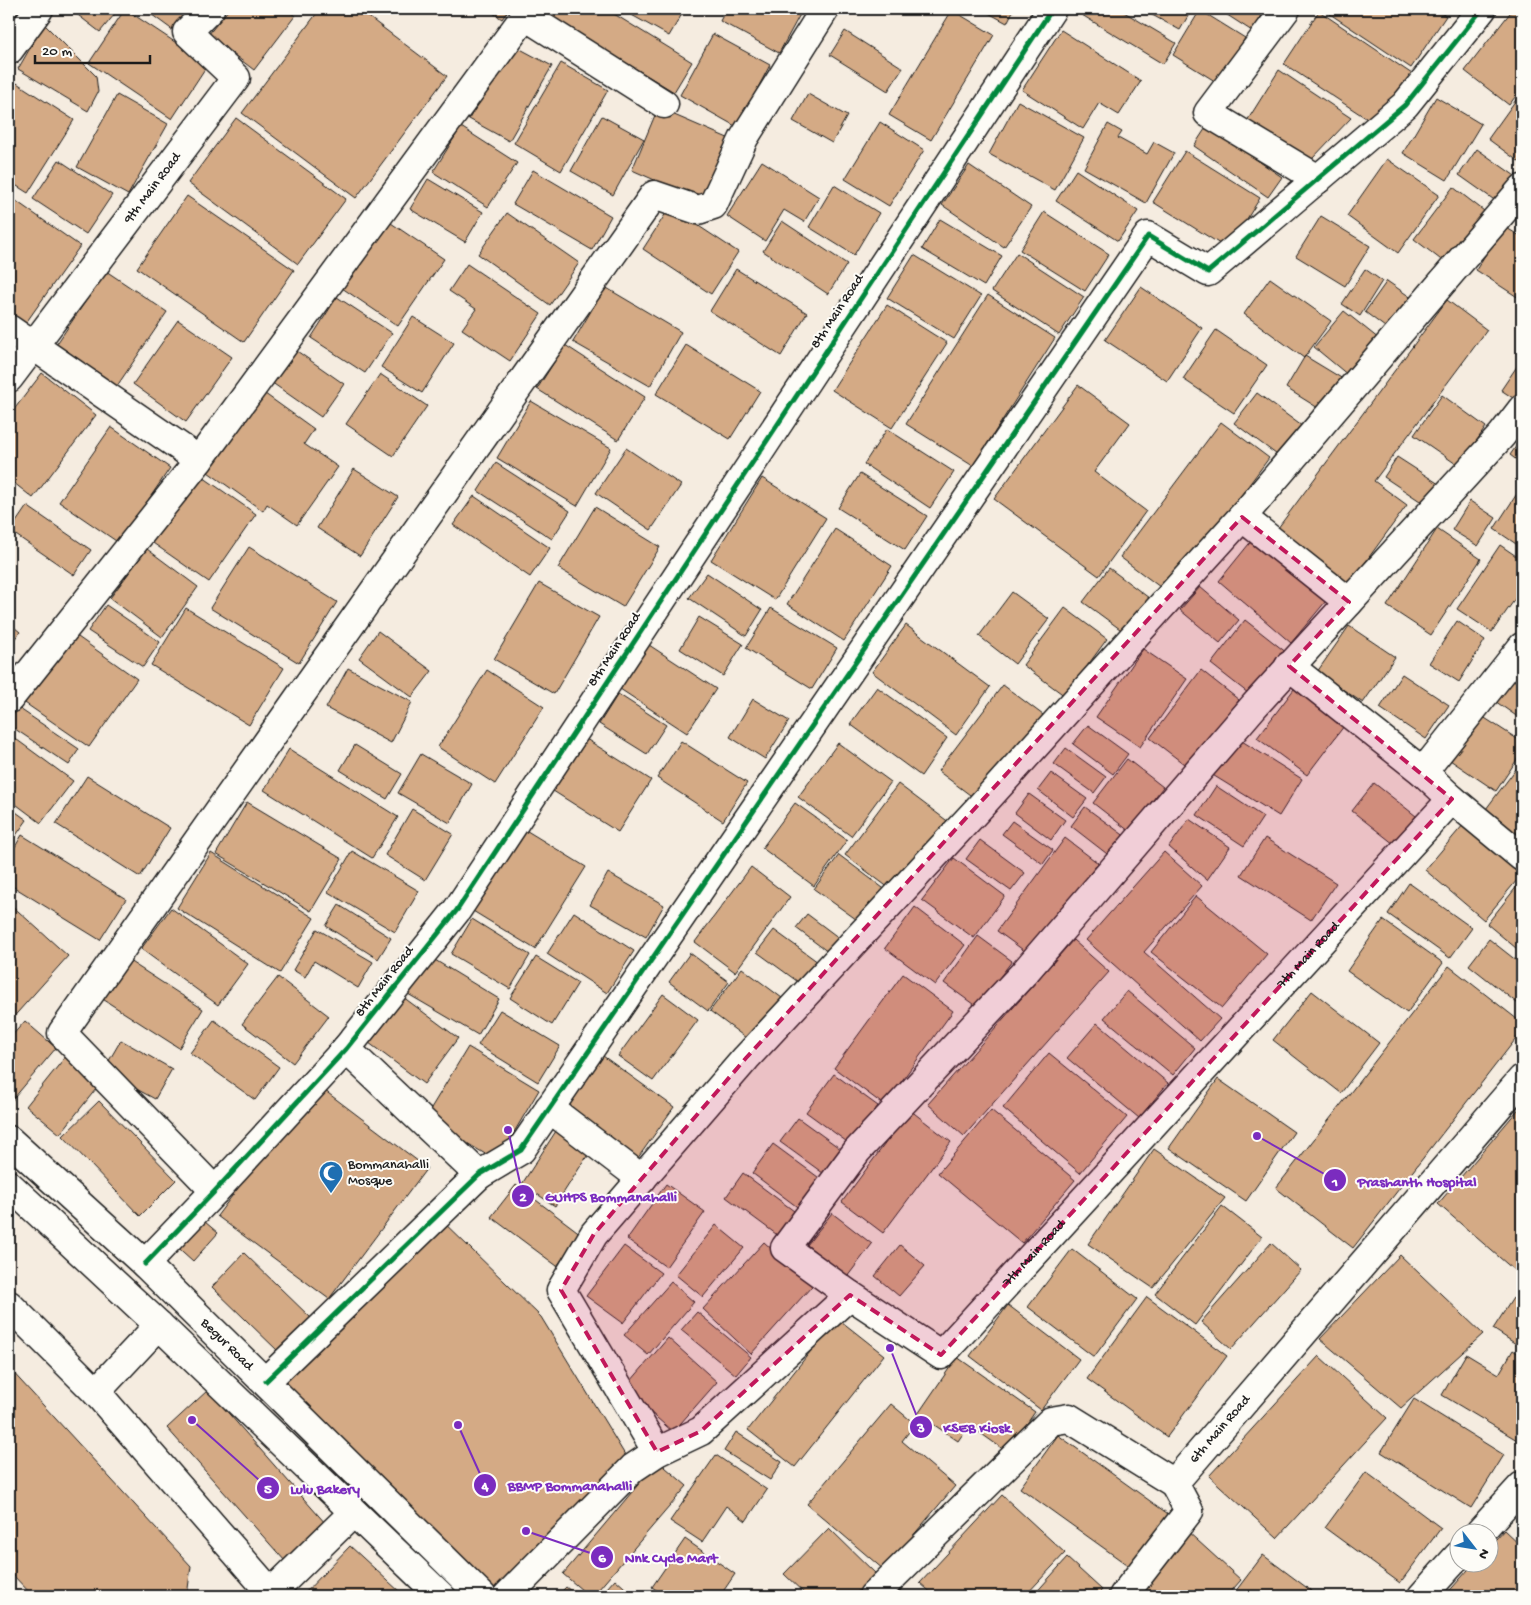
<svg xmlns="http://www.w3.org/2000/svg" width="1531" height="1605" viewBox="0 0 1531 1605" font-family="'Gochi Hand',sans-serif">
<rect width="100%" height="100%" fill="#f5ece0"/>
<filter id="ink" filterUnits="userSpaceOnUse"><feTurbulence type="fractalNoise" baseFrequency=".02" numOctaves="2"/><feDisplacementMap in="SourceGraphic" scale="10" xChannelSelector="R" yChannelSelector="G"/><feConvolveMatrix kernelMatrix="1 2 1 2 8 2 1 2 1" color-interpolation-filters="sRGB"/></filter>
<g filter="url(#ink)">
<path fill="#d4aa85" stroke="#1c1c1c" d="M70,9H119L100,32Z
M125,9L208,64L172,119L89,63Z
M144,9H190L174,31Z
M229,9H286L295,16L254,70L208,35Z
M320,9H358L447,76L356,198L242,113Z
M487,9H509L502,19Z
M555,9H606L692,62L674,92L551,17Z
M621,9H685L669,36Z
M726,9H803L779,53L720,21Z
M981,9H1014L1007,23Z
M1078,9H1119L1176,43L1163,64L1077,12Z
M1141,9H1192L1180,30Z
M1218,9H1266L1252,31Z
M1333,9H1434L1446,16L1411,68L1330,14Z
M1513,9H1522V88L1509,105L1465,71Z
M952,10L994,35L931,140L889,115Z
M1200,10L1245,38L1218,83L1173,55Z
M1319,11L1412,74L1378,126L1284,64Z
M44,24L96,76L98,92L88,111L18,69Z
M1061,30L1141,81L1119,115L1099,103L1083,129L1022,90Z
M845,31L903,68L888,91L830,55Z
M713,34L770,65L737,127L680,95Z
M511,44L552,66L509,141L469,119Z
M561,63L608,90L561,171L514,143Z
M1279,70L1351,118L1312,159L1247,121Z
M9,78L74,120L28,193L9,181Z
M808,94L847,116L832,143L793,121Z
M117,95L168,124L128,195L77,167Z
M1436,97L1481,124L1447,180L1403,153Z
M1518,97L1522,101V164L1488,139Z
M1018,101L1084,138L1055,190L989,154Z
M658,108L730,139L702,201L632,170Z
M602,116L644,139L613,195L571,171Z
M236,118L346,199L298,264L188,183Z
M880,122L924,150L889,206L845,179Z
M1108,124L1122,132L1118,138L1147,154L1154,142L1174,153L1146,203L1084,168Z
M1207,126L1282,177L1268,197L1194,146Z
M461,127L517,163L488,207L433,172Z
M1477,149L1518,178L1500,204L1459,175Z
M1185,151L1260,198L1228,249L1153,202Z
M1387,159L1439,195L1398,253L1347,216Z
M59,160L112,195L86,234L33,199Z
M762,161L819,197L804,222L784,210L765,241L727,216Z
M969,165L1031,207L1004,247L942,205Z
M533,170L611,216L592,250L513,204Z
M1076,170L1138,211L1118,241L1056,201Z
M428,179L483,212L465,242L410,209Z
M834,185L879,213L854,255L809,227Z
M1453,187L1488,214L1449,266L1414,239Z
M9,196L80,246L23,327L9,316Z
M187,196L294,270L244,342L137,268Z
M670,207L738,252L711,294L643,249Z
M1044,212L1109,254L1085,291L1020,250Z
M507,213L579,263L550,305L478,254Z
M1321,216L1370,246L1345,286L1296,256Z
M940,219L1002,256L984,286L922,249Z
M388,221L444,259L398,326L342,288Z
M782,221L847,264L828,294L763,251Z
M1503,226L1522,237V300L1476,270Z
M1017,253L1084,297L1059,335L992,291Z
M914,255L981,296L954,339L887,298Z
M467,264L541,314L510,361L462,329L476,309L449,291Z
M736,269L807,313L781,356L710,311Z
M1365,269L1382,281L1360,316L1342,304Z
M106,271L167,312L117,386L56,345Z
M1270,278L1331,321L1304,358L1244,314Z
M1387,281L1416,301L1393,333L1365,312Z
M605,287L681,332L650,386L573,342Z
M1141,287L1202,328L1167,381L1105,340Z
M988,295L1055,338L973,466L906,424Z
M337,297L392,333L365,373L311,338Z
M1447,300L1487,330L1374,481L1407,505L1348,586L1275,532Z
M887,305L947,343L892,428L832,390Z
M1344,311L1384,343L1354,380L1314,347Z
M413,317L454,343L422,393L381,367Z
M178,320L232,357L186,422L133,384Z
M1216,330L1267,365L1234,413L1183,379Z
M565,345L645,397L618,440L537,389Z
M686,345L760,391L730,439L656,394Z
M294,349L344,384L321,417L271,382Z
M1305,356L1343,379L1323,411L1286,388Z
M1522,359V404L1501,390Z
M42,373L96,415L33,498L9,479V416Z
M380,374L427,406L393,456L346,424Z
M1078,385L1130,423L1094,472L1146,511L1099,576L994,499Z
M261,391L314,429L304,444L338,467L297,525L267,504L263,511L205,470Z
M1257,393L1306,429L1284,460L1234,423Z
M1442,395L1486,427L1459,466L1414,435Z
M531,401L611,448L577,506L497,458Z
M1221,422L1269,458L1168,593L1120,557Z
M111,427L170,468L119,543L59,502Z
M887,429L954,472L930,508L864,464Z
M1522,438V464L1510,455Z
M626,448L681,485L651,530L596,493Z
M1397,457L1442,486L1429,507L1384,477Z
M496,463L570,511L552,539L478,491Z
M354,469L398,497L360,556L317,528Z
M197,473L256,514L209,582L150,541Z
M860,474L927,516L905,550L838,508Z
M762,478L826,518L775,600L711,560Z
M1522,486V548L1494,529Z
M474,496L550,548L530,577L453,525Z
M1470,501L1496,518L1478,546L1452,530Z
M27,506L91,550L74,575L10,531Z
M595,507L660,547L623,607L558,568Z
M835,529L892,566L844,641L787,604Z
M1437,529L1481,559L1431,635L1387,606Z
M1253,539L1326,601L1291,643L1219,581Z
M1500,545L1522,560V589L1492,632L1457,609Z
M249,547L337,602L299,663L210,608Z
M147,549L198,587L162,637L110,598Z
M1109,568L1149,598L1124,632L1083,602Z
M707,573L762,610L746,636L689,598Z
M539,583L599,617L554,694L494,659Z
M1200,587L1239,620L1220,643L1180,610Z
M1012,592L1049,619L1015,664L979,636Z
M106,605L160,642L143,667L88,631Z
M186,608L284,668L249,725L151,665Z
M771,608L837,648L812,689L746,648Z
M1065,608L1107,639L1065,696L1023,665Z
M699,617L743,644L723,676L680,649Z
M1245,620L1287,653L1253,697L1211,664Z
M1457,621L1485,640L1459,682L1429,663Z
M9,623L20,632L9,646Z
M906,625L990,687L956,735L872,672Z
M1349,626L1395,657L1363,703L1317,672Z
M378,631L432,671L412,697L359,658Z
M71,632L137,679L89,747L22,701Z
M643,641L716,689L687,733L614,685Z
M1143,649L1187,679L1140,747L1096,717Z
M1522,656V720L1492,699Z
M348,668L412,702L391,743L326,708Z
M487,670L544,707L495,784L438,747Z
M1201,670L1239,700L1188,767L1150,738Z
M1402,674L1449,705L1426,739L1380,708Z
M1003,685L1043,715L978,801L938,771Z
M877,687L947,738L921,776L850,724Z
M1294,689L1344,726L1307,775L1257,738Z
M618,694L666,725L647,754L599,724Z
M753,699L789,721L765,759L730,737Z
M14,705L79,749L69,765L9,725V714Z
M1477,713L1522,742V752L1496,791L1447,758Z
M1088,725L1128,754L1113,774L1073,744Z
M9,734L73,781L41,823L9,799Z
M1234,736L1302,779L1279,816L1211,774Z
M583,737L651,780L618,832L550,789Z
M681,741L747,783L723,821L657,778Z
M838,743L891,782L851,836L798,797Z
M355,745L402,774L387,799L340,770Z
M1066,748L1106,777L1094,793L1054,764Z
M289,749L398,817L372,858L264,790Z
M421,754L472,784L450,823L398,793Z
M1127,759L1163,787L1129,831L1093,803Z
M1522,761V843L1483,813Z
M1051,773L1087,799L1073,817L1038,790Z
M87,776L170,828L140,877L56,824Z
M1374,783L1416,816L1394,844L1352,811Z
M898,784L950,823L897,894L845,855Z
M1216,786L1263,817L1244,846L1197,815Z
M1029,794L1065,820L1051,840L1015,813Z
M247,802L342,859L311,911L216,854Z
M795,803L847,840L814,886L762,848Z
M9,807L27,820L9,845Z
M1085,807L1126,837L1111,857L1071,826Z
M412,809L453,834L425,880L385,855Z
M1469,818L1522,864V874L1484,920L1425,870Z
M1189,819L1230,847L1207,880L1169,847Z
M1012,821L1053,850L1043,864L1002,834Z
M519,826L586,867L535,949L468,908Z
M22,835L126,899L100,940L9,884V857Z
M1065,838L1098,863L1030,955L997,931Z
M1265,838L1336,883L1311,920L1241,875Z
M980,840L1025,873L1011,891L966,859Z
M352,851L419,891L395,932L328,892Z
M1164,852L1202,886L1144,952L1220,1019L1200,1041L1086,940Z
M211,853L314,918L280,973L177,908Z
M839,855L891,894L867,927L814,889Z
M954,858L1005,896L974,938L922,900Z
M751,867L790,897L735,972L695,942Z
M608,873L664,905L646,937L590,905Z
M1522,880V953L1487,924Z
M1409,883L1472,928L1450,958L1388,914Z
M1196,896L1267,954L1222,1008L1151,952Z
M9,903L68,956L9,1022Z
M339,905L391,938L378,959L326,926Z
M915,907L965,945L935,985L885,948Z
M171,908L248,964L218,1005L141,949Z
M574,912L634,951L607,993L547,954Z
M807,914L843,941L832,955L796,928Z
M472,919L530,955L510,989L451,954Z
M1383,920L1443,963L1407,1013L1347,971Z
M317,929L373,962L358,988L314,961L305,977L293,970Z
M774,930L818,962L801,984L757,952Z
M978,936L1012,961L977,1007L944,983Z
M1489,939L1522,965V1007L1469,965Z
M1073,940L1109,972L964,1136L928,1104Z
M690,953L729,982L708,1011L669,982Z
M123,957L203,1009L179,1048L98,996Z
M430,957L499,999L478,1035L408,994Z
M536,957L578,983L552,1025L510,998Z
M1449,966L1522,1023V1031L1353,1248L1276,1188Z
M742,968L782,998L750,1041L710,1011Z
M903,974L953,1011L884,1105L834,1068Z
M278,977L329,1016L293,1063L242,1024Z
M1127,991L1195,1048L1173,1075L1104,1018Z
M1312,991L1379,1043L1341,1093L1273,1040Z
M399,994L458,1038L424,1084L365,1040Z
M663,994L698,1020L653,1081L618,1056Z
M500,1010L560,1046L538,1082L478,1045Z
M214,1020L279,1067L255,1100L190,1053Z
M25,1021L56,1048L9,1104V1039Z
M1097,1023L1168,1083L1139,1118L1067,1058Z
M121,1040L172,1069L155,1099L103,1071Z
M468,1047L539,1090L497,1161L425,1118Z
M1049,1053L1127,1117L1080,1173L1003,1108Z
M66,1056L100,1084L60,1134L26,1106Z
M603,1056L674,1107L635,1162L564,1110Z
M834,1074L878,1106L850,1144L806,1112Z
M1218,1079L1294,1132L1246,1201L1169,1148Z
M316,1084L427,1168L329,1299L217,1216Z
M99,1101L176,1180L140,1216L63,1136Z
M1522,1105V1277L1438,1204Z
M910,1110L951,1142L883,1233L842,1202Z
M991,1110L1075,1180L1022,1243L938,1173Z
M798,1118L845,1152L827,1176L780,1142Z
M556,1131L589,1153L555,1206L522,1184Z
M773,1144L822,1180L800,1209L752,1173Z
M1154,1149L1225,1198L1153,1288L1088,1244Z
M743,1173L798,1214L780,1237L726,1197Z
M666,1184L705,1212L666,1267L627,1239Z
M516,1185L581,1234L557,1266L491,1217Z
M1222,1206L1262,1237L1195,1325L1155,1294Z
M832,1213L872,1244L847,1277L807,1245Z
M436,1215L541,1317L633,1468L507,1596H482L266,1381Z
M198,1216L218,1233L193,1261L173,1243Z
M716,1225L744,1248L703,1297L676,1275Z
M764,1242L812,1286L751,1354L703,1309Z
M1271,1243L1301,1270L1231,1349L1201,1322Z
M900,1245L925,1266L899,1296L875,1276Z
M624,1246L661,1273L623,1323L586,1296Z
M1072,1249L1137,1299L1094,1357L1028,1307Z
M244,1253L312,1319L280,1353L212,1287Z
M1400,1255L1483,1334L1401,1408L1320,1339Z
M671,1282L694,1302L648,1355L624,1335Z
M1147,1297L1227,1356L1167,1437L1087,1379Z
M1513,1298L1522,1304V1348L1493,1329Z
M1008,1305L1079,1359L1041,1410L970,1356Z
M697,1312L751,1357L736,1375L681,1330Z
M837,1318L884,1355L795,1467L748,1430Z
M668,1338L717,1382L673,1432L624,1389Z
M1513,1350L1522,1356V1443L1442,1395L1466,1354L1499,1374Z
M1319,1356L1387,1418L1277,1538L1209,1476Z
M957,1357L1035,1412L1007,1452L969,1425L958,1441L918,1414Z
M9,1368L191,1566L187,1596H33L9,1571Z
M208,1390L326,1524L285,1561L167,1428Z
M1414,1399L1504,1455L1471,1508L1381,1452Z
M891,1404L915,1424L902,1441L955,1486L884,1570L807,1504Z
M736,1432L782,1462L770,1480L724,1451Z
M1058,1435L1171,1516L1133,1569L1020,1488Z
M716,1455L767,1490L746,1521L726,1506L702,1542L670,1521Z
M658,1461L687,1486L593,1596H589L563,1574Z
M1366,1472L1441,1528L1400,1583L1325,1528Z
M1002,1495L1065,1553L1025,1596H935L920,1583Z
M829,1528L878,1576L858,1596H807L784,1574Z
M1186,1530L1241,1580L1227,1596H1152L1139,1584Z
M1504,1530L1522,1547V1596H1445L1475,1562H1488V1548Z
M685,1539L735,1574L720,1596H665L652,1587Z
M350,1546L400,1592L395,1596H302Z
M1263,1555L1318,1596H1240L1235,1592Z
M1067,1558L1102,1590L1096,1596H1033Z
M615,1579L634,1596H600Z
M566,1587L577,1596H557Z"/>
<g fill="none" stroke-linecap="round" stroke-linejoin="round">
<defs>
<g id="minor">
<path d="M1286,9L1208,113L1318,179"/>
<path d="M525,16L664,104"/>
<path d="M9,50L39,9"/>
<path d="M9,329L199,460"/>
<path id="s1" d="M9,378L236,78L187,32L210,9"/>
<path d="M1349,602L1242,517L1522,189"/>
<path d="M1289,666L1423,772L1452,799"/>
<path d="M9,699L199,460L530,9"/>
<path d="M1423,772L1522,647"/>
<path d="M346,1049L479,1175"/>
<path d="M549,1108L642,1179"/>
<path d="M215,1191L62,1033L654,195L698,210L713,205L744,138L825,9"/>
<path d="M145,1264L215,1191L346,1049L457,910L1052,9"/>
<path d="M850,1295L785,1248L857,1151L1024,973L1254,706L1502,435L1522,409"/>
<path d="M9,1305L96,1392"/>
<path d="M159,1325L96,1392L271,1593"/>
<path d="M266,1381L479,1175L521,1150L1148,236L1208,272L1405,105L1482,9"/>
<path d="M657,1452L561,1290L594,1234L746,1058L978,809L1242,517"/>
<path d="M1480,1532L1522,1486"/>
<path d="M268,1596L353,1513"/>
<path id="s2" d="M507,1596L633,1468L657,1452L701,1431L850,1295L941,1355L1452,799L1522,857"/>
<path id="s3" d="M873,1596L1051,1421L1069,1418L1174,1483L1522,1079"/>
<path d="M1123,1596L1189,1511L1174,1483"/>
<path d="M1422,1596L1458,1556"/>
</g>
<g id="secondary">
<path id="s4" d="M9,1140L145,1264L482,1596"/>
<path d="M9,1185L159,1325L441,1596"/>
</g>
</defs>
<use href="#minor" stroke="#1c1c1c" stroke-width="31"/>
<use href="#secondary" stroke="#1c1c1c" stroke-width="31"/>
<use href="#minor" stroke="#fdfcf7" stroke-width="28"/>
<use href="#secondary" stroke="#fdfcf7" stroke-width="28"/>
<defs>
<path id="cycleway" d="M145,1264L215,1191L346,1049L457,910L1052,9
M266,1381L479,1175L521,1150L1148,236L1208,272L1405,105L1482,9"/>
</defs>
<use href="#cycleway" stroke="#fdfcf7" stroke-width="8"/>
<use href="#cycleway" stroke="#00873e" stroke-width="5"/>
</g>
</g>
<path fill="#c2185b" fill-opacity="0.2" stroke="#c2185b" stroke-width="4" stroke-dasharray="10 6" stroke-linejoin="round" d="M1242,517L1349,602L1289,666L1452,799L941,1355L850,1295L701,1431L657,1452L561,1290L594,1234L746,1058Z"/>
<defs>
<symbol id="mosque-pin" viewBox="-11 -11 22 30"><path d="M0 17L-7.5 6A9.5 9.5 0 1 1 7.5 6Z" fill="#1f6fb2" stroke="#fdfcf7"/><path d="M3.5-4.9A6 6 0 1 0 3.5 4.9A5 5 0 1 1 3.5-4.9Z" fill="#fff"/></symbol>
</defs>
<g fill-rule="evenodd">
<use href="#mosque-pin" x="317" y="1159" width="28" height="38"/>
</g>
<g text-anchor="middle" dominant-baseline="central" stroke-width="4" stroke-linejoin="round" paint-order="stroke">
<g font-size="14" fill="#1c1c1c" stroke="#fdfcf7">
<text stroke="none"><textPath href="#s1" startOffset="238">9th Main Road</textPath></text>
<text transform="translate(838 312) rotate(-57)">8th Main Road</text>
<text transform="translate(615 650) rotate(-57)">8th Main Road</text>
<text stroke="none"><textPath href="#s2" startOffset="1111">7th Main Road</textPath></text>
<text transform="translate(385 982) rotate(-52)">8th Main Road</text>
<text stroke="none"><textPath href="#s2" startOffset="706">7th Main Road</textPath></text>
<text stroke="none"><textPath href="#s4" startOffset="299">Begur Road</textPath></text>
<text stroke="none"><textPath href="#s3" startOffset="462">6th Main Road</textPath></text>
</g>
<g font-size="14" fill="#1c1c1c" stroke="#fdfcf7" text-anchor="start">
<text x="348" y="1165">Bommanahalli<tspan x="348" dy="16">Mosque</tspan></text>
</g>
</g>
<path fill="none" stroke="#7b2cbf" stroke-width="2" d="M1257 1136L1335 1180M508 1130L523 1196M890 1348L921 1427M458 1425L485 1485M192 1420L268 1488M526 1531L602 1557"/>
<g fill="#7b2cbf" stroke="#fdfcf7" stroke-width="2">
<circle cx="1257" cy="1136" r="5"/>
<circle cx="508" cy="1130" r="5"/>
<circle cx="890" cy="1348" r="5"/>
<circle cx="458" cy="1425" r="5"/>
<circle cx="192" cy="1420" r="5"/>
<circle cx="526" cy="1531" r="5"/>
<circle cx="1335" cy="1180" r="12"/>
<circle cx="523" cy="1196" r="12"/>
<circle cx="921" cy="1427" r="12"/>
<circle cx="485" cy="1485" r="12"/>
<circle cx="268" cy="1488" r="12"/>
<circle cx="602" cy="1557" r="12"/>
</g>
<g font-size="15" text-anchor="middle" font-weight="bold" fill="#fff">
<text x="1335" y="1186">1</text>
<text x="523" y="1201">2</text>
<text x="921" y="1432">3</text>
<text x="485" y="1490">4</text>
<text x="268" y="1493">5</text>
<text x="602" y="1562">6</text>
</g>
<g font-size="15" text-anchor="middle" font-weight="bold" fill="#7b2cbf" stroke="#fdfcf7" stroke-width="4" stroke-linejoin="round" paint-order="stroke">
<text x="1417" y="1186">Prashanth Hospital</text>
<text x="611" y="1201">GUHPS Bommanahalli</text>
<text x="977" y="1432">KSEB Kiosk</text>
<text x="570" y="1490">BBMP Bommanahalli</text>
<text x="325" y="1493">Lulu Bakery</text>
<text x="671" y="1562">Nnk Cycle Mart</text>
</g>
<rect width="1531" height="1605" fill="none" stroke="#fdfcf7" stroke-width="30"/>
<rect x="15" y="15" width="1501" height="1575" fill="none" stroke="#1c1c1c" stroke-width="2" filter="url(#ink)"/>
<g transform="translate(1474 1548) rotate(121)"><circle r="24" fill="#fdfcf7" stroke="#a3a29f"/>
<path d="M0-4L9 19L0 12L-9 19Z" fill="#1f6fb2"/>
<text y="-8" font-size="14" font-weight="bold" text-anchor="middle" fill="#1c1c1c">N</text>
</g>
<path d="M35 55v8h115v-8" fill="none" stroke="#1c1c1c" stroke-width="2.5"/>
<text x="42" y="55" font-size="15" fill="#1c1c1c" stroke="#fdfcf7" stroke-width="4" paint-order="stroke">20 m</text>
</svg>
